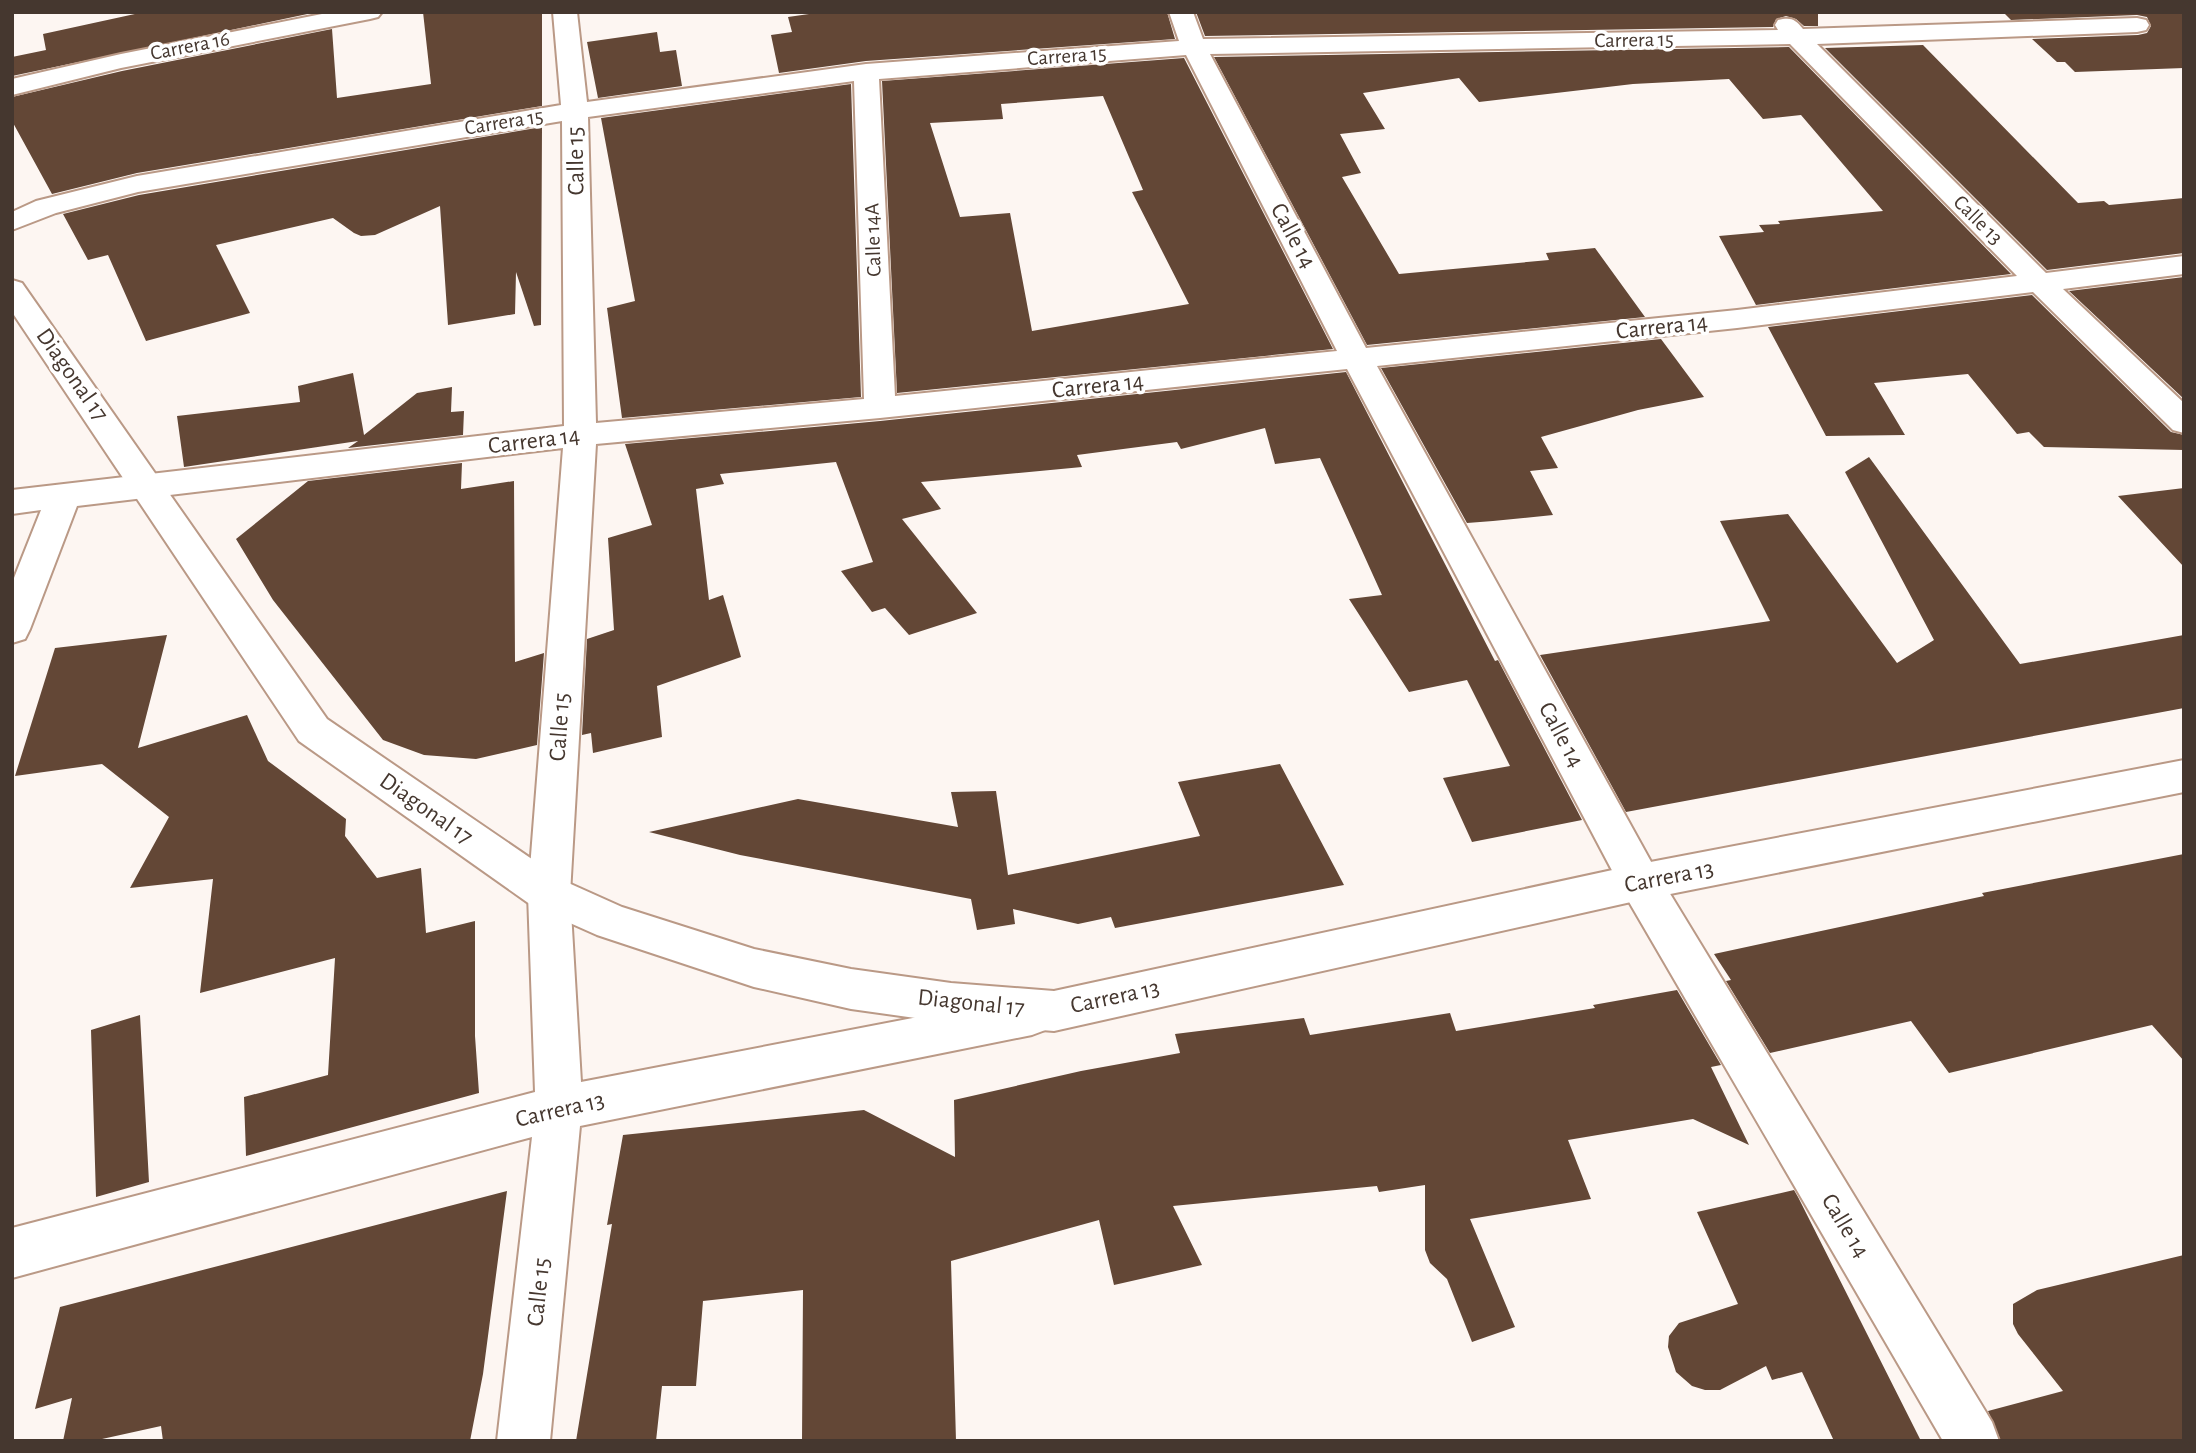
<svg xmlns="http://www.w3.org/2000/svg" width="2196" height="1453" viewBox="0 0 2196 1453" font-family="'Alegreya Sans',sans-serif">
<rect width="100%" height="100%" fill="#fdf6f2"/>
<path fill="#634736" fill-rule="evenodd" d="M144,12H317L12,76V57L46,50L43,34Z
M423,12H542V106L137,173L52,194L12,121V97L122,71L332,29L337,98L431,84Z
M823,12H1167L1175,39L866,61L779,73L771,35L792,32L788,17Z
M1196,12H1818V26H1804L1796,19L1786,16L1776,19L1773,27L1205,36Z
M2003,12H2184V68L2075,72L2065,62H2057L2032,39L2138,35L2147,33L2151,26L2147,17L2137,15L2011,20Z
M657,32L660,52L676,50L682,86L598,98L587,42Z
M1923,45L2078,203L2104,201L2109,205L2184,198V253L2047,270L1825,48Z
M1789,47L2011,274L1756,305L1719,236L1764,232L1759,225L1780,224L1778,221L1883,211L1801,115L1763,119L1729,79L1633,84L1479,102L1459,78L1363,93L1385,129L1340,134L1361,173L1342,177L1399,274L1549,260L1546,253L1595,248L1645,317L1367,345L1214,57Z
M1184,58L1333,349L897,393L882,81ZM1103,96L1143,190L1132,192L1189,304L1032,331L1010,213L960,217L930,123L1003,119L1001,104Z
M851,84L861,397L622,418L607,308L635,301L601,118Z
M542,127L541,325L534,326L516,272L515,314L448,325L440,206L375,235L361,236L354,233L333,218L216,245L250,313L146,341L108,255L88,260L63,214L139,195Z
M2184,277V399L2069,291Z
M2032,295L2171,432L2184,435V450L2044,447L2029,432L2017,434L1968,374L1874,383L1905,435L1826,436L1768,327Z
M1661,339L1704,397L1638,410L1541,437L1558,468L1530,471L1553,515L1493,521L1467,523L1381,368Z
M1346,372L1495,661L1498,660L1582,820L1472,842L1443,778L1510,766L1467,680L1409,692L1349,599L1382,595L1320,458L1275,464L1265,428L1181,449L1177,442L1077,455L1082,467L921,482L941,509L902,519L977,613L909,635L885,608L872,612L841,571L873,562L836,462L720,474L724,484L696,489L709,600L723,595L741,657L657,686L662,737L593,753L591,733L582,735L587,639L614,630L608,538L652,525L625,444L880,421Z
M353,373L364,435L417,393L452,387L451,412L464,411L463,435L348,448L358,441L184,467L177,416L300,402L298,386Z
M1869,457L2020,664L2184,635V708L1626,812L1540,655L1770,621L1720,521L1788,514L1897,663L1934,640L1845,472Z
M462,463L461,489L514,481L515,662L544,653L537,745L476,759L424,755L383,740L273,600L236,539L308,481Z
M2184,488V567L2118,496Z
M167,635L138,748L247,715L268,761L346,819L345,836L377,878L421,868L426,933L475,921V1036L479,1093L246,1156L244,1097L328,1075L335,958L200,993L213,879L130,888L169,817L102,764L15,776L55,648Z
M1280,764L1344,885L1115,928L1111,917L1078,924L1013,909L1015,924L977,930L971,899L740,855L649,832L798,799L958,827L951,792L996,791L1008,875L1200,836L1178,782Z
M2184,854V1061L2152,1025L1949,1073L1911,1021L1770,1053L1726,981L1731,980L1714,954L1984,896L1982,893Z
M1677,990L1721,1065L1711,1067L1749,1145L1693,1119L1568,1140L1591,1199L1470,1219L1515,1327L1472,1342L1447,1279L1430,1263L1425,1250V1185L1379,1192L1377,1186L1173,1206L1202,1265L1114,1285L1099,1220L951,1261L956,1441H802L803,1290L703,1301L696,1386H662L656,1441H576L612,1224L607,1225L623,1135L864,1110L955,1157L954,1100L1081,1071L1180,1053L1175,1034L1304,1018L1310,1035L1450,1013L1456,1031L1595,1008L1593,1005Z
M140,1015L149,1182L96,1197L91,1030Z
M1794,1190L1798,1197L1921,1441H1834L1802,1372L1772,1380L1766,1366L1720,1390H1705L1692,1386L1676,1372L1668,1347L1669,1336L1679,1323L1738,1304L1697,1212Z
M507,1191L483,1374L470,1441H163L161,1426L93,1441H63L72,1398L35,1409L60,1307Z
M2184,1255V1441H2001L1988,1411L2063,1391L2018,1334L2013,1324V1304L2037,1290Z"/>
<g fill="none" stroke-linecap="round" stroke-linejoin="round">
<defs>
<path id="street" d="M332,12H382L378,17L370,19L121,68L12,95V79L121,54Z
M553,12H577L587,102L866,64L1179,41L1169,12H1193L1203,39L1778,30L1775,25L1778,20C1791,17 1795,19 1803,29L2137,18L2146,20L2149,25L2146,30L2137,32L1817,44L2046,273L2184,256V274L2063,289L2184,403V433L2173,430L2033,292L1737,328L1377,366L1655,869L1992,1422L1999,1441H1943L1625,895L1347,369L880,418L596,444L570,894L581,1082L1032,995L1048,1001L1054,1015L1048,1029L1032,1035L580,1126L550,1441H497L532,1137L12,1278V1228L535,1092L528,894L563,448L77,506L30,629L25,639L12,643V583L41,510L12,514V490L564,426L562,121L138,192L56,213L12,230V212L36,201L137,176L561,105ZM1790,44L2017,276L1737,310L1366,348L1210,54ZM1186,55L1337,351L895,396L879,79ZM854,81L864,399L596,423L588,117Z"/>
<path id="secondary" d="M12,280L22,283L327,719L564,881L622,907L754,949L851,969L951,983L1054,991L1640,864L2184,760V792L1640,900L1054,1031L951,1023L851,1009L754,987L597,935L534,907L299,741L12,312Z"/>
</defs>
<use href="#street" stroke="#ba9986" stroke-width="4"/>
<use href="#secondary" stroke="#ba9986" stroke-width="4"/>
<use href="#street" fill="#fff" fill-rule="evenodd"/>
<use href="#secondary" fill="#fff" fill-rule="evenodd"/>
</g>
<g text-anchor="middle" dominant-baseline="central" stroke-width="7" stroke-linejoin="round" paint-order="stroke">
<g font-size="21" fill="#45372f" stroke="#fff">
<text transform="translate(1634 40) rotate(-1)">Carrera 15</text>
<text transform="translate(190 46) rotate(-11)">Carrera 16</text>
<text transform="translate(1067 56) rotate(-4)">Carrera 15</text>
<text transform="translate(504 122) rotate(-9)">Carrera 15</text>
<text transform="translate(1978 220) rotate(45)">Calle 13</text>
<text transform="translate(873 240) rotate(-92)">Calle 14A</text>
</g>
<g font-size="24" fill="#45372f" stroke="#fff">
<text transform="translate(576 161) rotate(-91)">Calle 15</text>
<text transform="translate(1293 236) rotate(62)">Calle 14</text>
<text transform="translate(1662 327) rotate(-6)">Carrera 14</text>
<text transform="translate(72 375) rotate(55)">Diagonal 17</text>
<text transform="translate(1098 386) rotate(-6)">Carrera 14</text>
<text transform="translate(534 441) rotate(-7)">Carrera 14</text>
<text transform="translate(560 727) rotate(-86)">Calle 15</text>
<text transform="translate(1561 735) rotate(62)">Calle 14</text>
<text transform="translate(426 809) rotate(35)">Diagonal 17</text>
<text transform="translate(1669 877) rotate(-11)">Carrera 13</text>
<text transform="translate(1115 997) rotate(-12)">Carrera 13</text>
<text transform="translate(971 1003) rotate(6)">Diagonal 17</text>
<text transform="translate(560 1110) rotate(-13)">Carrera 13</text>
<text transform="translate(1845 1226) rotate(59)">Calle 14</text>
<text transform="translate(539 1292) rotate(-84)">Calle 15</text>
</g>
</g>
<rect width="2196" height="1453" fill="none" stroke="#45372f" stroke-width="28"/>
</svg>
